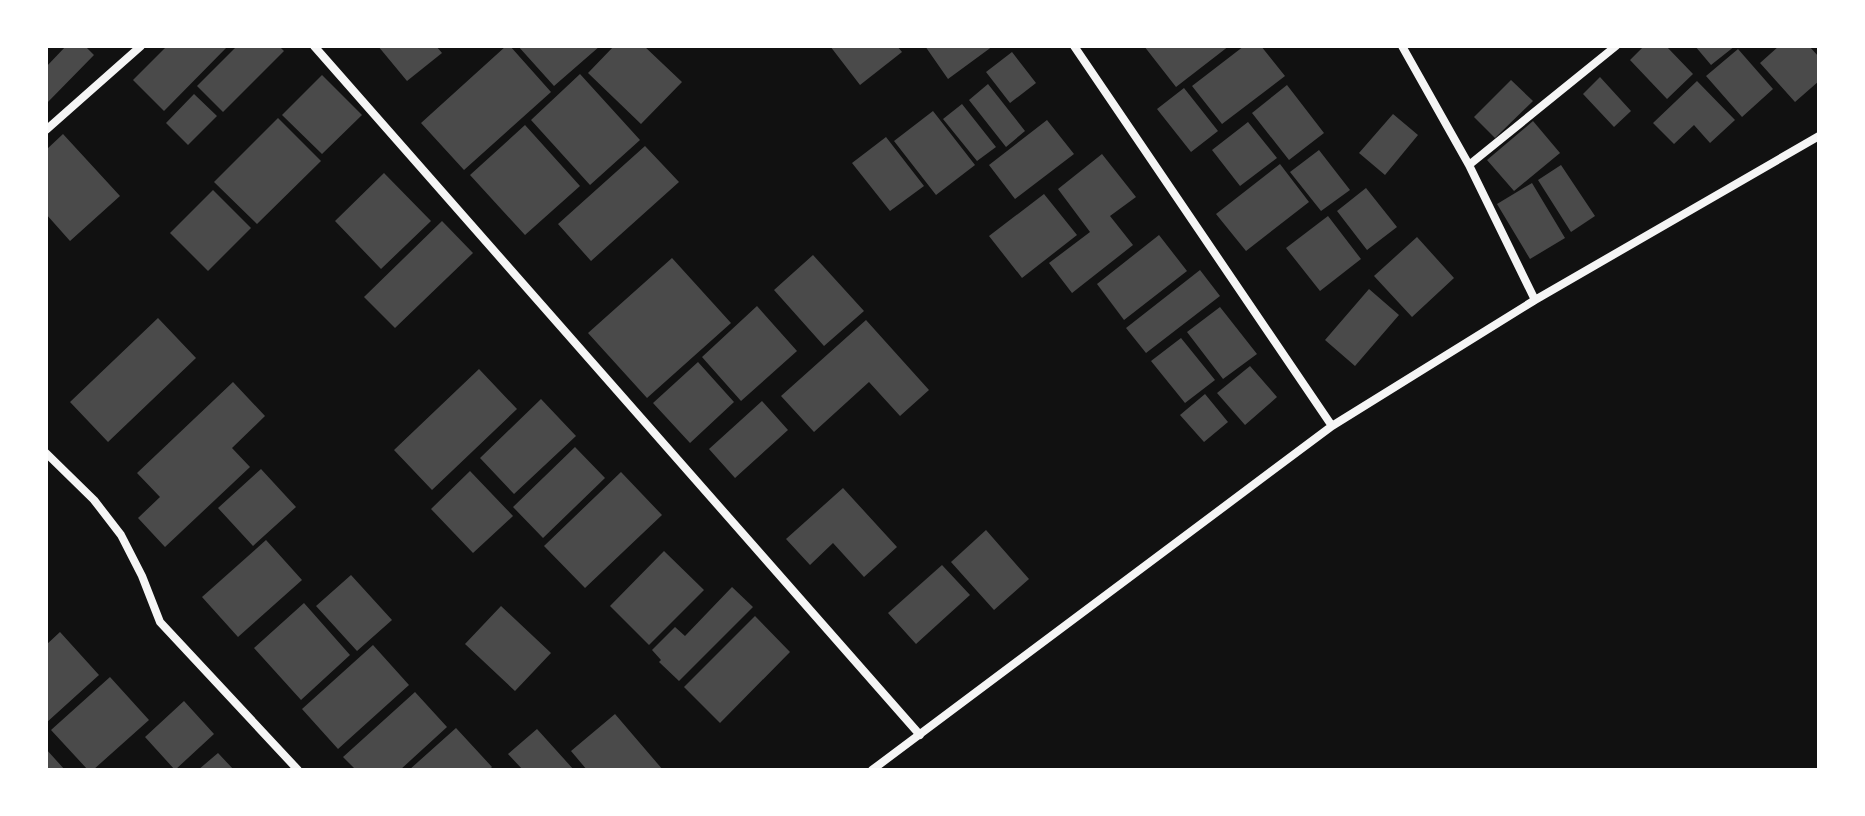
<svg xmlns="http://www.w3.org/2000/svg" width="1865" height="816" viewBox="0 0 1865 816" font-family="'DM Sans',sans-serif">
<rect width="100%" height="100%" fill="#111"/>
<path fill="#4a4a4a" d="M66,46H85L94,55L46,104V67Z
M167,46H228L164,111L133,80Z
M237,46H279L284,51L223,112L197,86Z
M378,46H436L442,53L407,81Z
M506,46H510L551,92L464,170L421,123Z
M518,46H600L554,86Z
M614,46H644L682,82L641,124L588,73Z
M830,46H897L902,52L860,85Z
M925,46H993L948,79Z
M1144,46H1229L1176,87Z
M1244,46H1261L1285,76L1222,124L1192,86Z
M1644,46H1666L1693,74L1667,99L1630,60Z
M1695,46H1735L1711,65Z
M1779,46H1809L1819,57V81L1795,102L1760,63Z
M1738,49L1773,89L1742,117L1706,76Z
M1012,52L1036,83L1010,103L986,72Z
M580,74L640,140L590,185L531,120Z
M322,75L362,115L322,154L282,115Z
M1600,77L1631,111L1614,127L1583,94Z
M1511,80L1533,101L1495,138L1474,117Z
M1697,81L1735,120L1710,143L1694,125L1674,144L1653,123Z
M988,84L1025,131L1006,147L969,100Z
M1287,85L1324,133L1289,160L1252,113Z
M1184,88L1218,131L1191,152L1157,109Z
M194,94L217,116L188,145L166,123Z
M962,104L996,147L977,161L943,119Z
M933,111L975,165L936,195L894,141Z
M1393,114L1418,135L1385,175L1359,153Z
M278,118L321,161L257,224L214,182Z
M1047,120L1074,154L1015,199L989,165Z
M1533,121L1560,153L1514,191L1487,160Z
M1248,122L1277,158L1240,186L1212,150Z
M525,125L580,186L525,235L470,175Z
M63,134L120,196L70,241L46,214V150Z
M886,137L924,186L890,211L852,163Z
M645,146L679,182L591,261L558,224Z
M1319,150L1350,190L1321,211L1290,172Z
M1102,154L1136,197L1110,216L1133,245L1072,293L1049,263L1090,232L1058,189Z
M1280,164L1309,202L1246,251L1216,214Z
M1561,165L1595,216L1571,232L1538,180Z
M384,173L431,221L381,269L335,221Z
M1532,183L1565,238L1530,259L1497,204Z
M1366,188L1397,227L1367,250L1337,211Z
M213,190L251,228L208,271L170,233Z
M1044,194L1077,235L1022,278L989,236Z
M1328,216L1361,259L1320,291L1286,248Z
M442,221L473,253L395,328L364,297Z
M1159,235L1187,271L1124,320L1097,284Z
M1417,237L1454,278L1412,317L1374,276Z
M813,255L864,311L824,346L774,290Z
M672,258L731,323L647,398L588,333Z
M1200,270L1220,296L1146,353L1126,328Z
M1369,289L1399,315L1355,366L1325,340Z
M757,306L797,351L741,401L702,357Z
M1220,307L1257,354L1223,379L1187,332Z
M158,318L196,358L108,442L70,402Z
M866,320L929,390L900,416L869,382L814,432L781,396Z
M1181,338L1215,380L1185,403L1151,361Z
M698,362L734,402L690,443L653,403Z
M1250,366L1277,397L1245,425L1217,393Z
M479,369L517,409L432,490L394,450Z
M233,382L265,416L232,448L250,467L165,547L138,518L160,497L137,473Z
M1205,394L1228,422L1204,442L1180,415Z
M541,399L576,436L514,494L480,458Z
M762,401L788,430L735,478L709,449Z
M575,447L605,478L543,538L513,507Z
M261,469L296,507L253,546L218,508Z
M470,471L513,516L473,553L431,509Z
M621,472L662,515L585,588L544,546Z
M843,488L897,547L864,577L833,543L810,565L786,539Z
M986,530L1029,579L994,610L951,562Z
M266,540L302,580L238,637L202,597Z
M664,551L704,590L649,645L610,606Z
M942,565L970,595L916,644L888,613Z
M351,575L392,620L357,651L316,606Z
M732,587L753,607L679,681L659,662L661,660L652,650L675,627L685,636Z
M304,603L350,655L301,700L254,648Z
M501,606L551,653L515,691L465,644Z
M755,616L790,652L720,723L684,687Z
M60,632L99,675L46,723V645Z
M373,645L409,685L338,749L302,709Z
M110,677L149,720L93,770H88L51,730Z
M415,692L447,727L400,770H356L343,757Z
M184,701L214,734L175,770L145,737Z
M615,714L663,770H587L571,751Z
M456,728L492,767L489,770H409Z
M537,729L574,770H523L508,754Z
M46,749L65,770H46Z
M218,753L234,770H198Z"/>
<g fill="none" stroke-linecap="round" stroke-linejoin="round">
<path stroke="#f5f5f5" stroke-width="8" d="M314,46L920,735
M1074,46L1332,426
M1402,46L1469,165L1535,300
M46,130L141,46
M1469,165L1616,46
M46,453L94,500L121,535L142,576L160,622L298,770
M872,770L1332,426L1535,300L1819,136"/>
</g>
<rect width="1865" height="816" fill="none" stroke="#ffffff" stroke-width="96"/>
</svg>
